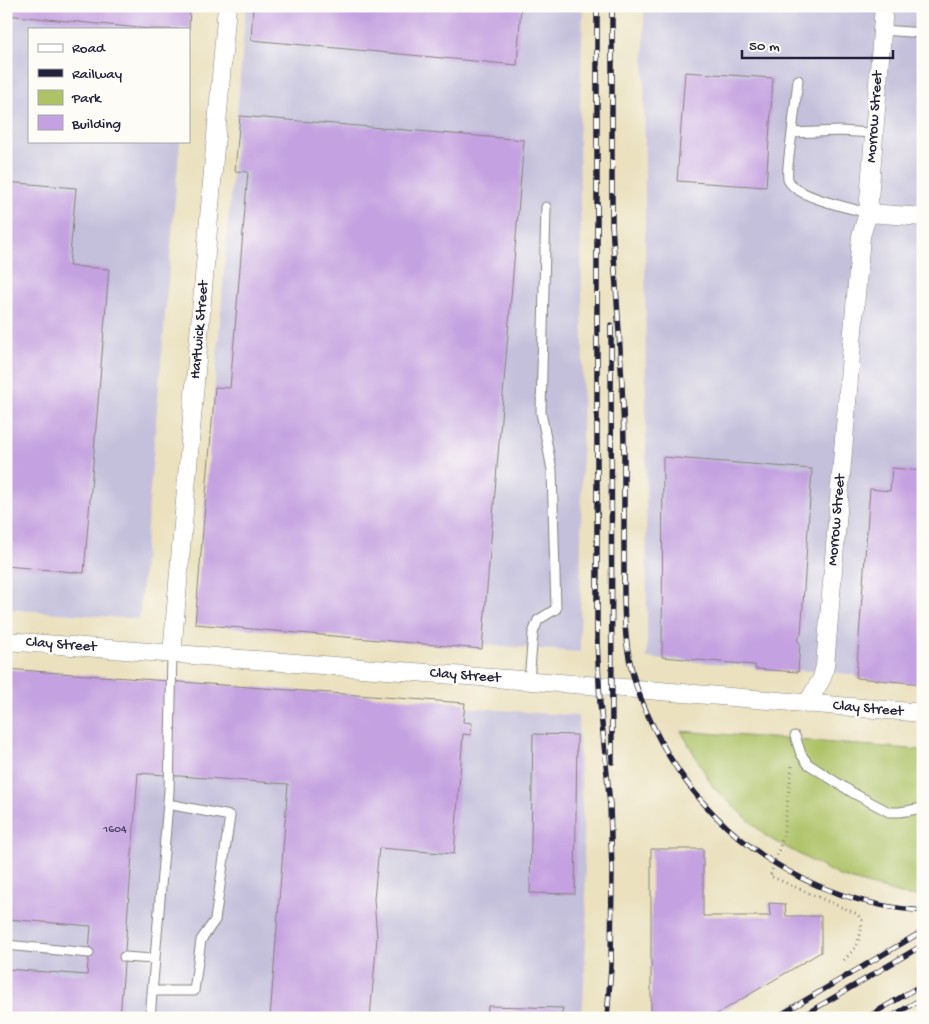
<svg xmlns="http://www.w3.org/2000/svg" width="929" height="1024" viewBox="0 0 929 1024" font-family="'Gochi Hand',sans-serif">
<rect width="100%" height="100%" fill="#fdfcf7"/>
<filter id="ink" filterUnits="userSpaceOnUse"><feTurbulence type="fractalNoise" baseFrequency=".02" numOctaves="2"/><feDisplacementMap in="SourceGraphic" scale="10" xChannelSelector="R" yChannelSelector="G"/><feConvolveMatrix kernelMatrix="1 2 1 2 8 2 1 2 1" color-interpolation-filters="sRGB"/></filter>
<filter id="wash" filterUnits="userSpaceOnUse"><feTurbulence type="fractalNoise" baseFrequency=".0096" numOctaves="4" result="noise"/><feDisplacementMap in="SourceGraphic" scale="20" xChannelSelector="R" yChannelSelector="G"/><feGaussianBlur stdDeviation="1.12" result="paint"/><feColorMatrix in="noise" values="0 0 0 0 0 0 0 0 0 0 0 0 0 0 0 0 0 1.4 0 .05"/><feComposite in="paint" operator="in"/></filter>
<g filter="url(#wash)">
<rect width="100%" height="100%" fill="#ebe1bf"/>
<path fill="#c4c0db" d="M6,6H192L189,45V29H29V141H180L139,619L6,609Z
M246,6H583L579,141L583,341L580,652L195,624Z
M644,6H923V680L647,658Z
M6,671L578,716L587,920L583,1007L581,1018H6Z"/>
<path fill="#aec266" stroke="#687250" d="M681,731L923,750V895L907,896L839,876L767,837L713,787Z"/>
<g id="blocks">
<path fill="#c4a1e0" d="M6,6H190L189,29H150L6,15Z
M253,6H521L517,65L251,40Z
M685,72L773,78L766,187L677,181Z
M240,116L524,140L482,649L195,624L215,387L230,388L248,172L235,171Z
M6,182L76,188L69,266L109,269L84,573L6,566Z
M663,457L812,469L801,634L797,640L800,643L798,672L755,669V665L662,657Z
M892,468L923,471V684L856,678L870,489L890,491Z
M6,669L465,703L463,722L472,723L471,735L463,734L454,854L379,848L374,899L377,938L370,1018H270L288,784L138,773L120,1018H6V969L87,975L91,926L6,919Z
M533,734L577,735L575,894L530,893Z
M651,849H703V916H770L769,903L785,904L786,916H821V952L710,1018H651Z
M488,1006L563,1008L561,1018H487Z"/>
</g>
</g>
<g filter="url(#ink)">
<use href="#blocks" fill-opacity="0" stroke="#86827d" stroke-width="1"/>
<g fill="none" stroke-linecap="round" stroke-linejoin="round">
<defs>
<path id="service" d="M882,30L923,33
M792,133L798,80
M868,213C851,208 793,197 788,179C786,170 791,144 792,133L840,131L873,133
M529,681L533,633L538,620L556,609L552,470L541,412L546,207
M795,736L801,754L808,764L853,793L889,812H900L923,808
M6,945L89,953
M124,957L154,959
M152,991H194L201,940L215,920L230,816L168,804
M150,1018L169,791L172,654"/>
<path id="minor" d="M868,213L923,217
M6,641L612,687L923,713
M172,654L227,6
M807,704L822,678L825,666L861,236L868,213L884,6"/>
</defs>
<use href="#service" stroke="#86827d" stroke-width="11"/>
<use href="#minor" stroke="#86827d" stroke-width="19"/>
<path stroke="#86827d" stroke-width="3" stroke-dasharray="1 4" stroke-linecap="butt" d="M792,766L783,837L770,876L857,914L862,920C861,938 857,950 842,961"/>
<use href="#service" stroke="#fff" stroke-width="9"/>
<use href="#minor" stroke="#fff" stroke-width="18"/>
<defs>
<path id="rail" d="M597,6V640L600,703L610,805L612,871L611,967L607,1018
M612,6V227
M612,222C616,296 623,370 624,444C624,484 624,524 624,564C624,600 623,636 632,671C638,696 649,719 661,742C715,841 810,902 923,911
M611,325L612,762
M775,1018L923,931
M799,1018L923,945
M866,1018L923,984
M889,1018L923,998"/>
</defs>
<use href="#rail" stroke="#22223b" stroke-width="5.5"/>
<use href="#rail" stroke="#fdfcf7" stroke-width="4" stroke-dasharray="11" stroke-linecap="butt"/>
</g>
</g>
<g text-anchor="middle" dominant-baseline="central" stroke-width="5" stroke-linejoin="round" paint-order="stroke">
<g font-size="12" fill="#4a4264">
<text x="115" y="830">1604</text>
</g>
<g font-size="15" fill="#22223b" stroke="#fdfcf7">
<text transform="translate(875 117) rotate(-86)">Morrow Street</text>
<text transform="translate(200 330) rotate(-85)">Hartwick Street</text>
<text transform="translate(837 520) rotate(-85)">Morrow Street</text>
<text transform="translate(61 645) rotate(4)">Clay Street</text>
<text transform="translate(465 676) rotate(4)">Clay Street</text>
<text transform="translate(868 709) rotate(5)">Clay Street</text>
</g>
</g>
<rect width="929" height="1024" fill="none" stroke="#fdfcf7" stroke-width="25"/>
<rect x="28" y="28" width="162" height="115" fill="#fdfcf7" stroke="#a5a5ac"/>
<rect x="38" y="44" width="25" height="8" fill="#ffffff" stroke="#a5a5ac"/>
<text x="72" y="52" font-size="15" fill="#22223b">Road</text>
<rect x="38" y="69" width="25" height="8" fill="#22223b" stroke="#a5a5ac"/>
<text x="72" y="78" font-size="15" fill="#22223b">Railway</text>
<rect x="38" y="90" width="25" height="15" fill="#aec266" stroke="#a5a5ac"/>
<text x="72" y="102" font-size="15" fill="#22223b">Park</text>
<rect x="38" y="115" width="25" height="15" fill="#c4a1e0" stroke="#a5a5ac"/>
<text x="72" y="128" font-size="15" fill="#22223b">Building</text>
<path d="M742 50v8h151v-8" fill="none" stroke="#22223b" stroke-width="2.5"/>
<text x="749" y="50" font-size="15" fill="#22223b" stroke="#fdfcf7" stroke-width="4" paint-order="stroke">50 m</text>
</svg>
